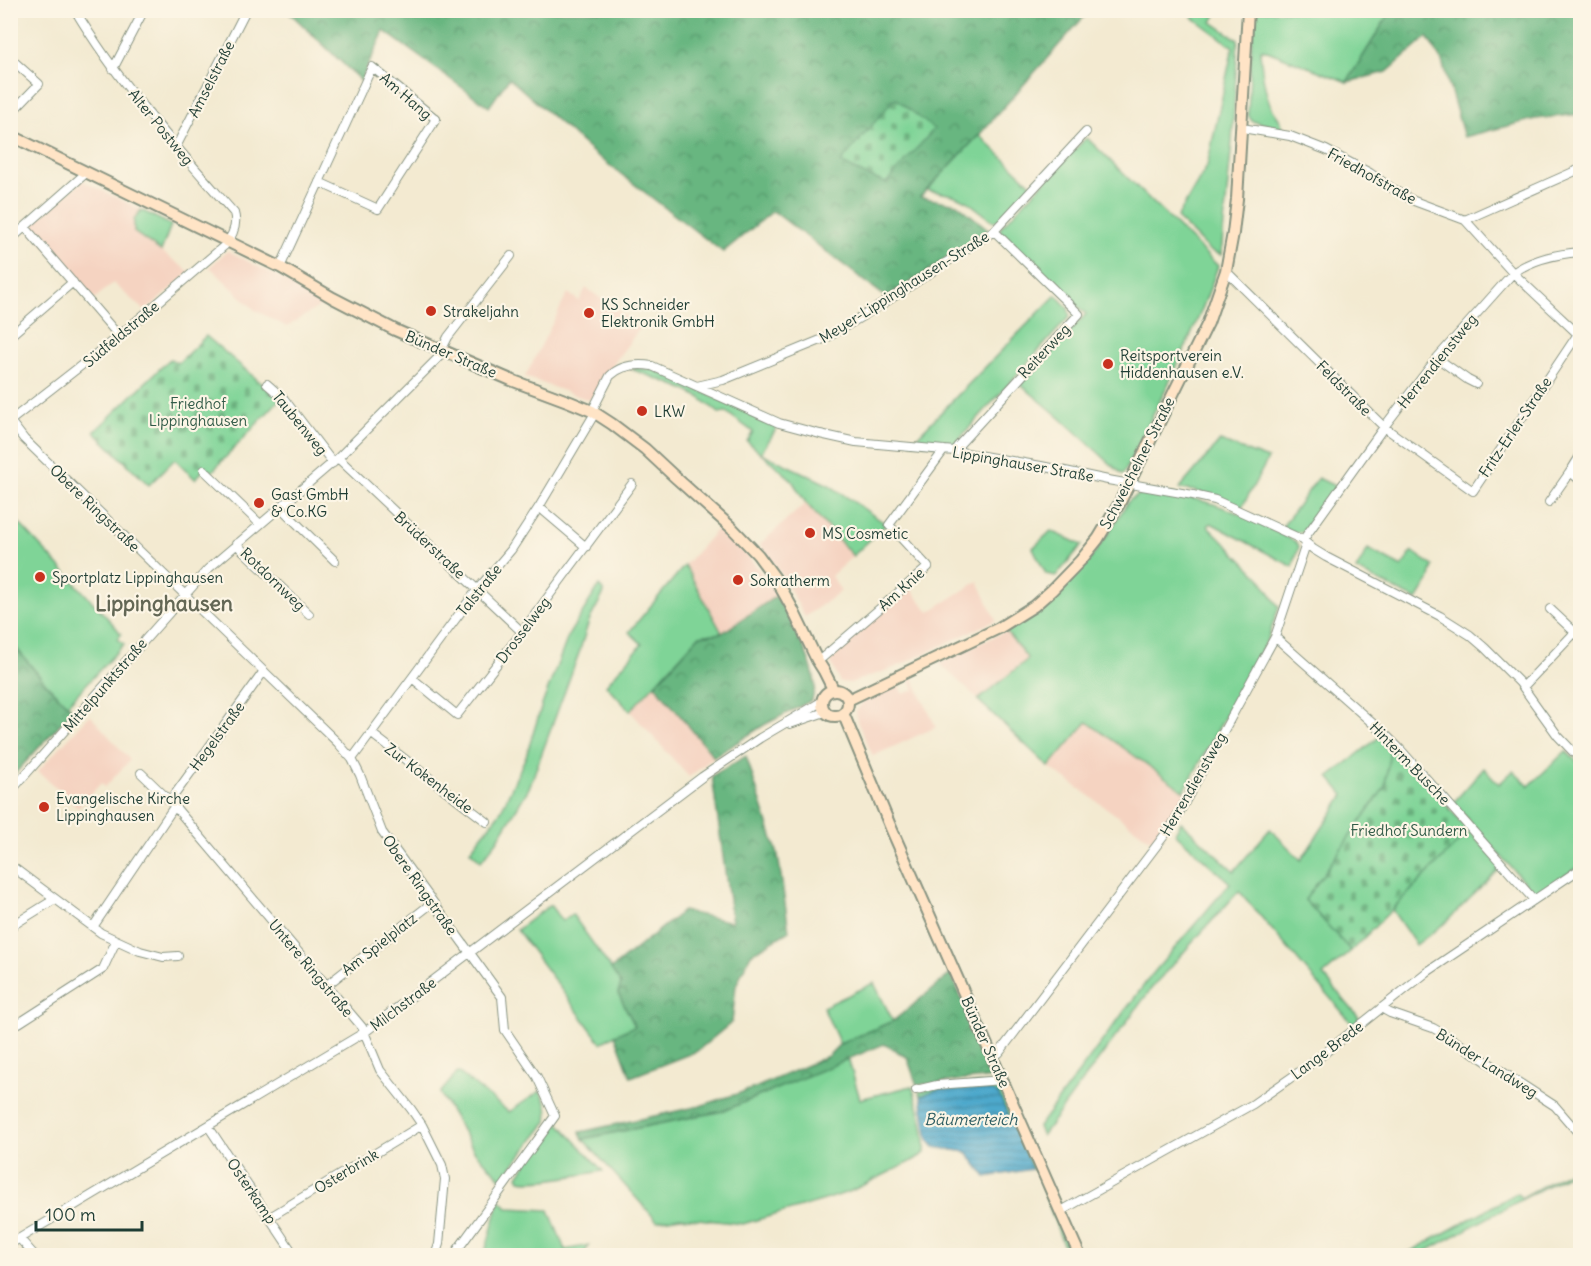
<svg xmlns="http://www.w3.org/2000/svg" width="1591" height="1266" viewBox="0 0 1591 1266" font-family="Delius,sans-serif">
<defs>
<pattern id="forest-crowns" width="20" height="18" patternUnits="userSpaceOnUse" patternTransform="scale(1.5)"><rect width="20" height="18" fill="#67b680"/><path d="M2 6a3 3 0 1 1 6 0M12 15a3 3 0 1 1 6 0" fill="none" stroke="#54956a"/></pattern>
<pattern id="cemetery-stones" width="16" height="16" patternUnits="userSpaceOnUse" patternTransform="scale(1.5)"><rect width="16" height="16" fill="#7fd497"/><path d="M2 7V4a2 2 0 0 1 4 0v3zM10 15v-3a2 2 0 0 1 4 0v3z" fill="#67ad7c"/></pattern>
<pattern id="water-rules" width="6" height="5" patternUnits="userSpaceOnUse" patternTransform="scale(1.5)"><rect width="6" height="5" fill="#4ea9cc"/><path d="M0 2.5h6" fill="none" stroke="#408ba6"/></pattern>
</defs>
<rect width="100%" height="100%" fill="#fcf5e5"/>
<filter id="ink" filterUnits="userSpaceOnUse"><feTurbulence type="fractalNoise" baseFrequency=".0167" numOctaves="2"/><feDisplacementMap in="SourceGraphic" scale="12" xChannelSelector="R" yChannelSelector="G"/><feConvolveMatrix kernelMatrix="1 2 1 2 8 2 1 2 1" color-interpolation-filters="sRGB"/></filter>
<filter id="wash" filterUnits="userSpaceOnUse"><feTurbulence type="fractalNoise" baseFrequency=".008" numOctaves="4" result="noise"/><feDisplacementMap in="SourceGraphic" scale="24" xChannelSelector="R" yChannelSelector="G"/><feGaussianBlur stdDeviation="1.35" result="paint"/><feColorMatrix in="noise" values="0 0 0 0 0 0 0 0 0 0 0 0 0 0 0 0 0 1.4 0 .05"/><feComposite in="paint" operator="in"/></filter>
<g filter="url(#wash)">
<rect width="100%" height="100%" fill="#f3ead1"/>
<path fill="#f5d3c1" d="M83,181L141,210L134,220V232L190,272L145,311L113,283L93,300L33,233L32,228L33,224Z
M227,251L305,290L323,304L287,327L255,310L210,267Z
M586,288L641,327L619,356L592,397L589,400L525,377L568,293L579,301Z
M806,503L853,556L831,576L841,591L805,617L781,574L760,544Z
M719,527L750,559L770,584L776,596L722,633L685,565Z
M978,581L996,620L896,667L850,683L840,682L828,656L906,590L910,588L929,612Z
M1006,631L1028,659L978,699L939,663Z
M912,676L936,727L873,756L857,721L856,712L863,702L873,695L897,682L903,694L914,690L909,677Z
M655,685L714,757L689,777L630,711Z
M90,715L130,760L105,787L101,783L78,808L38,771Z
M1087,722L1187,793L1154,842L1049,767Z"/>
<path fill="#7fd497" stroke="#4f8866" stroke-width="1.5" d="M1198,11H1210L1216,15L1212,22L1238,40L1232,141L1221,255L1210,251L1177,218L1207,166L1233,47L1192,17Z
M1253,11H1391L1347,82L1262,49L1260,52C1262,70 1264,92 1272,108C1276,116 1282,120 1283,129L1252,121L1248,115Z
M979,135L1032,185L998,221H993L967,201L953,195L927,190Z
M1087,138L1218,266C1194,338 1157,406 1123,475L1057,415L1020,384L1086,314L1045,277L1000,231L1001,227L1084,140Z
M141,210L171,225L161,251L134,232V220Z
M1056,295L1068,308L1070,316L952,447L912,442Z
M636,368L655,370L778,426L761,453L829,485L886,524L853,556L806,503L791,479L747,441L753,432L726,412L719,413L699,397L679,387L631,369Z
M1220,441L1268,459L1242,507L1196,491L1179,489Z
M1318,478L1337,487L1305,531L1294,533L1282,527Z
M1150,491C1170,494 1191,497 1210,503C1240,512 1269,528 1296,542L1299,546L1293,567L1211,523L1208,526L1260,578L1279,607L1268,638L1184,791L1087,722L1049,767L978,700L1028,659L1006,631L1042,607L1086,565L1110,531L1127,503L1131,499L1140,494L1148,495Z
M18,522L115,626L121,634L118,639L124,644L67,705L47,685L11,642L10,528Z
M1051,531L1082,545L1056,576L1046,574L1033,548Z
M1368,549L1402,567L1412,551L1433,566L1429,581L1417,600L1356,570Z
M685,565L722,633L699,636L630,711L606,685L642,644L629,632Z
M599,586L602,589L604,593L589,621L579,653L529,788L497,841L481,861L470,851L501,811L526,756L542,705L569,634Z
M1379,732L1391,742L1385,787L1305,900L1351,951L1323,975L1361,1020L1354,1026L1239,891L1154,985L1042,1136L1038,1127L1150,977L1230,883L1175,833L1181,822L1234,871L1270,829L1301,860L1344,795L1329,777L1378,738Z
M1566,751L1580,764V866L1536,895L1453,803L1484,768L1499,784L1513,771L1529,786Z
M1469,831L1502,867L1445,923L1416,945L1392,910Z
M550,905L562,921L572,914L622,984L618,993L635,1026L615,1035L601,1043L517,930Z
M874,983L893,1021L840,1044L823,1007Z
M848,1058L860,1099L912,1086C919,1108 926,1131 925,1153L914,1160L851,1191L828,1199L743,1224L680,1217L657,1221L583,1139L723,1111Z
M458,1072L509,1112L540,1091C547,1102 549,1109 547,1122L502,1179L475,1152L440,1093Z
M996,1083L1001,1086L1036,1167V1170L1032,1169L999,1095C975,1080 945,1086 921,1096L919,1092L939,1086Z
M556,1120L603,1171C584,1174 537,1184 520,1180L518,1176Z
M1580,1165V1168L1419,1255H1404L1517,1193L1521,1198Z
M1045,1185L1070,1249L1069,1250L1071,1255H1067L1042,1187Z
M500,1200L508,1208L549,1210L565,1250L589,1245L583,1255H484Z"/>
<path fill="url(#forest-crowns)" stroke="#437a5a" stroke-width="1.5" d="M288,11H1089L979,135L920,197L957,204L989,230L920,276L886,297L773,211L723,252L591,151L509,78L489,107L384,31L361,81Z
M1391,11H1580V114L1535,119L1464,137L1442,61L1427,37L1387,72L1347,82Z
M776,596C789,618 814,660 815,686C815,690 813,695 812,700L764,725L714,757L655,685L699,636L722,633Z
M11,642L47,685L73,710L11,778Z
M746,756L778,855L789,931L751,954L736,985L732,1022L697,1051L631,1077L615,1035L635,1026L618,993L621,984L611,969L683,911L732,922L712,776Z
M951,974L996,1077L917,1085L907,1057L884,1044L723,1111L583,1139L580,1132L700,1106L755,1088L828,1056L840,1044L893,1021Z"/>
<path fill="url(#cemetery-stones)" stroke="#4f8866" stroke-width="1.5" d="M895,98L934,129L886,183L865,175L841,162Z
M206,336L280,399L211,473L206,468L195,479L175,459L149,485L94,432L170,359L178,363Z
M1391,742L1469,831L1351,951L1305,900L1385,787Z"/>
<path fill="url(#water-rules)" stroke="#367380" stroke-width="1.5" d="M964,1086C977,1086 988,1088 999,1095L1032,1169L986,1177L967,1152L934,1147L928,1140L921,1096L940,1088Z"/>
</g>
<g filter="url(#ink)">
<g fill="none" stroke-linecap="round" stroke-linejoin="round">
<defs>
<path id="street" d="M10,58L39,84L10,114
M113,69L144,10
M1242,128L1290,136L1326,150L1370,173L1396,191L1414,201L1465,220L1513,273L1580,336
M176,147L246,10
M1465,220L1580,169
M25,227L119,336
M10,240L86,173
M280,267L282,263L372,67L436,119L378,209L319,182
M1226,271L1384,427L1473,491L1578,334
M10,336L73,282
M442,349L448,337L511,256
M1437,358L1468,380L1476,384
M267,384L284,399L333,463
M697,386L723,380L828,337L884,303L994,231L1086,132
M592,411L610,376C622,364 638,364 652,366L779,423L820,434L856,442L955,451L1041,466L1108,480L1193,495L1215,500L1235,509L1303,540L1313,549L1326,557L1440,616L1470,635L1485,648L1520,683L1558,736L1580,759
M10,421L24,439L338,743L352,759L360,775L382,832L502,997L505,1030L537,1077L555,1116L453,1256
M10,421L119,336L224,246C232,237 238,226 234,213C178,149 119,84 75,10
M955,451L957,447L1079,314L994,231
M338,458L522,632
M204,470L260,524
M1570,472L1580,456
M1549,502L1570,472L1580,480
M539,507L586,547
M281,508L335,561
M1303,540L1384,427L1437,358L1513,273C1532,259 1557,254 1580,252
M236,544L309,614
M1550,609L1580,637
M1275,637L1387,736L1400,749L1534,900
M817,660L822,658L928,567L889,525L944,450
M412,678L457,715L522,632L632,484
M1523,687L1580,627
M790,724L825,712
M372,734L487,822
M352,759L477,590L511,550L539,507L595,413
M141,773L170,801L362,1027L380,1070L411,1109L422,1125L442,1165L445,1179L439,1244L435,1256
M10,792L208,569L338,458L439,357L444,350
M170,801L264,671
M10,865L101,933L140,951L163,957L178,956
M10,927L55,899
M93,927L174,807
M327,985L432,903
M1381,1008L1390,1013L1433,1028L1449,1037L1555,1106L1580,1135
M10,1020L19,1023L103,969L116,941
M993,1057L999,1053L1173,824L1275,637L1306,544
M916,1090L937,1085L1003,1080
M208,1126L295,1256
M1061,1211L1253,1104L1312,1063L1427,972L1580,869
M270,1217L422,1125
M20,1239L35,1256
M10,1244L365,1032L702,777L760,738L821,702"/>
<path id="secondary" d="M10,135L280,267L333,298L395,330L511,380L570,402L592,411L612,424L645,449L675,477L732,528L758,555L777,581L791,606L817,660L824,671L833,689
M822 703a13 13 0 1 1 26 0a13 13 0 1 1-26 0Z
M848,700L999,628L1034,606L1052,590L1081,560L1098,539L1119,504L1208,323L1226,271L1233,233L1237,199L1248,10
M843,713L891,828L1080,1256"/>
</defs>
<use href="#street" stroke="#899482" stroke-width="10"/>
<use href="#secondary" stroke="#899482" stroke-width="14"/>
<use href="#street" stroke="#fff" stroke-width="8"/>
<use href="#secondary" stroke="#ffe4c6" stroke-width="10"/>
</g>
</g>
<g fill="#c8321e" stroke="#fcf5e5" stroke-width="2">
<circle cx="431" cy="311" r="6"/>
<circle cx="589" cy="313" r="6"/>
<circle cx="1108" cy="364" r="6"/>
<circle cx="642" cy="411" r="6"/>
<circle cx="259" cy="503" r="6"/>
<circle cx="810" cy="533" r="6"/>
<circle cx="40" cy="577" r="6"/>
<circle cx="738" cy="580" r="6"/>
<circle cx="44" cy="807" r="6"/>
</g>
<g text-anchor="middle" dominant-baseline="central" stroke-width="4.5" stroke-linejoin="round" paint-order="stroke">
<g font-size="15" fill="#1f3d34" stroke="#fcf5e5">
<text transform="translate(211 79) rotate(-63)">Amselstraße</text>
<text transform="translate(406 96) rotate(41)">Am Hang</text>
<text transform="translate(161 127) rotate(51)">Alter Postweg</text>
<text transform="translate(1372 176) rotate(29)">Friedhofstraße</text>
<text transform="translate(904 287) rotate(-32)">Meyer-Lippinghausen-Straße</text>
<text transform="translate(121 334) rotate(-40)">Südfeldstraße</text>
<text transform="translate(1044 351) rotate(-47)">Reiterweg</text>
<text transform="translate(451 354) rotate(23)">Bünder Straße</text>
<text transform="translate(1437 361) rotate(-51)">Herrendienstweg</text>
<text transform="translate(1344 388) rotate(45)">Feldstraße</text>
<text transform="translate(300 423) rotate(51)">Taubenweg</text>
<text transform="translate(1515 427) rotate(-56)">Fritz-Erler-Straße</text>
<text transform="translate(1137 463) rotate(-63)">Schweichelner Straße</text>
<text transform="translate(1023 464) rotate(10)">Lippinghauser Straße</text>
<text transform="translate(95 508) rotate(44)">Obere Ringstraße</text>
<text transform="translate(430 545) rotate(43)">Brüderstraße</text>
<text transform="translate(273 579) rotate(44)">Rotdornweg</text>
<text transform="translate(901 589) rotate(-42)">Am Knie</text>
<text transform="translate(479 590) rotate(-51)">Talstraße</text>
<text transform="translate(523 630) rotate(-53)">Drosselweg</text>
<text transform="translate(105 685) rotate(-49)">Mittelpunktstraße</text>
<text transform="translate(217 736) rotate(-54)">Hegelstraße</text>
<text transform="translate(1410 763) rotate(46)">Hinterm Busche</text>
<text transform="translate(429 778) rotate(37)">Zur Kokenheide</text>
<text transform="translate(1193 784) rotate(-60)">Herrendienstweg</text>
<text transform="translate(420 885) rotate(55)">Obere Ringstraße</text>
<text transform="translate(379 944) rotate(-38)">Am Spielplatz</text>
<text transform="translate(311 968) rotate(50)">Untere Ringstraße</text>
<text transform="translate(403 1004) rotate(-37)">Milchstraße</text>
<text transform="translate(986 1042) rotate(66)">Bünder Straße</text>
<text transform="translate(1327 1050) rotate(-37)">Lange Brede</text>
<text transform="translate(1487 1063) rotate(32)">Bünder Landweg</text>
<text transform="translate(346 1171) rotate(-31)">Osterbrink</text>
<text transform="translate(252 1191) rotate(56)">Osterkamp</text>
</g>
<g font-size="15" fill="#1f3d34" stroke="#fcf5e5" text-anchor="start">
<text x="601" y="304">KS Schneider<tspan x="601" dy="17">Elektronik GmbH</tspan></text>
<text x="443" y="311">Strakeljahn</text>
<text x="1120" y="355">Reitsportverein<tspan x="1120" dy="17">Hiddenhausen e.V.</tspan></text>
<text x="654" y="411">LKW</text>
<text x="271" y="494">Gast GmbH<tspan x="271" dy="17">&amp; Co.KG</tspan></text>
<text x="822" y="533">MS Cosmetic</text>
<text x="52" y="577">Sportplatz Lippinghausen</text>
<text x="750" y="580">Sokratherm</text>
<text x="56" y="798">Evangelische Kirche<tspan x="56" dy="17">Lippinghausen</tspan></text>
</g>
<g font-size="15" fill="#325b48" stroke="#fcf5e5">
<text x="198" y="403">Friedhof<tspan x="198" dy="17">Lippinghausen</tspan></text>
<text x="1409" y="830">Friedhof Sundern</text>
</g>
<g font-size="16" font-style="italic" fill="#2d5d62" stroke="#fcf5e5">
<text x="971" y="1119">Bäumerteich</text>
</g>
<g font-size="21" font-weight="bold" fill="#636755" stroke="#fcf5e5">
<text x="164" y="603">Lippinghausen</text>
</g>
</g>
<rect width="1591" height="1266" fill="none" stroke="#fcf5e5" stroke-width="36"/>
<path d="M36 1221v9h106v-9" fill="none" stroke="#1f3d34" stroke-width="3"/>
<text x="45" y="1221" font-size="18" fill="#1f3d34" stroke="#fcf5e5" stroke-width="4.5" paint-order="stroke">100 m</text>
</svg>
